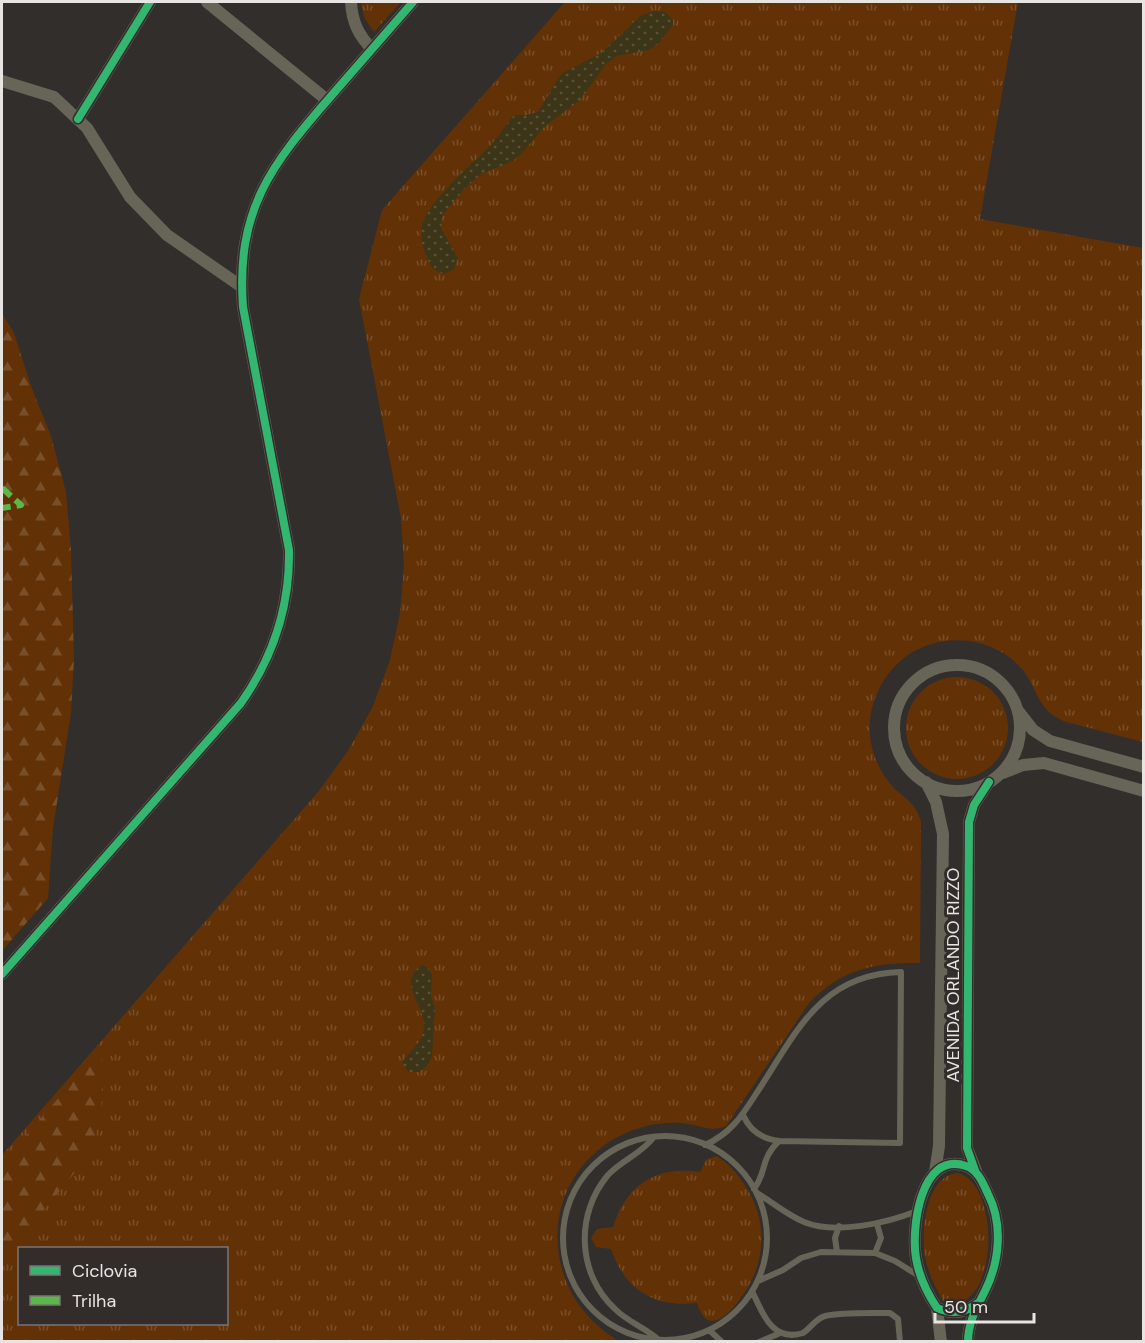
<svg xmlns="http://www.w3.org/2000/svg" width="1145" height="1343" viewBox="0 0 1145 1343" font-family="'DM Sans',sans-serif">
<defs>
<pattern id="grass-tufts" width="24" height="20" patternUnits="userSpaceOnUse" patternTransform="scale(1.5)"><rect width="24" height="20" fill="#633106"/><path d="M3 7l-1-3M5 7V3M7 7l1-3M15 17l-1-3M17 17v-4M19 17l1-3" fill="none" stroke="#794f2a"/></pattern>
<pattern id="forest-firs" width="22" height="20" patternUnits="userSpaceOnUse" patternTransform="scale(1.5)"><rect width="22" height="20" fill="#633106"/><path d="M5 1l3.5 6h-7zM16 11l3.5 6h-7z" fill="#794f2a"/></pattern>
<pattern id="sand-dots" width="8" height="8" patternUnits="userSpaceOnUse" patternTransform="scale(1.5)"><rect width="8" height="8" fill="#3c3518"/><path d="M2 2h.1M6 6h.1" fill="none" stroke="#585239" stroke-width="1.8" stroke-linecap="round"/></pattern>
</defs>
<rect width="100%" height="100%" fill="#312e2c"/>
<path fill="url(#grass-tufts)" fill-rule="evenodd" d="M361,2H401L374,32L364,17Z
M565,2H1018L980,219L1143,248V742C1124,737 1105,732 1086,727C1076,724 1065,723 1056,717C1038,707 1035,685 1023,670C991,632 931,631 897,664C876,685 866,714 871,743C874,760 884,779 897,791C909,801 917,806 921,822L920,963C873,963 843,968 809,1003L726,1126C711,1133 697,1124 681,1123C666,1122 650,1124 636,1129C538,1163 531,1290 619,1341L2,1342V1155L318,792L348,751L373,706L390,660L400,613L404,566L401,518L359,299L382,210ZM20,1248H226V1324H20Z
M906 728a51 51 0 1 1 102 0a51 51 0 1 1-102 0Z
M716,1156C726,1161 736,1172 742,1181C756,1200 763,1223 761,1246C760,1258 757,1270 751,1281C745,1294 722,1329 706,1319C701,1315 699,1308 697,1303C654,1308 625,1290 611,1249L596,1247L591,1238L597,1229L613,1227C626,1185 656,1165 700,1172L706,1160Z
M958,1173C1003,1185 998,1321 943,1301C935,1287 928,1273 925,1257C921,1232 925,1175 958,1173Z"/>
<path fill="url(#forest-firs)" d="M2,313L14,333L31,386L51,436L66,492L71,550L74,660L71,713L53,828L48,898L2,951Z
M102,1048L103,1093L94,1149L39,1216L2,1252V1163Z"/>
<path fill="url(#sand-dots)" d="M654,11L665,12L673,20V25L659,43L649,50L616,56L606,64L580,100L544,127L522,153L513,161L481,174L464,189L442,216L441,228L458,258L454,269L444,274L433,269C426,256 418,241 422,225C427,204 469,166 485,151C497,140 504,125 515,115H526L538,112L561,74L601,53L634,22L642,15Z
M422,965L427,967L432,974L431,997L435,1008L432,1055L428,1065L419,1072H408L402,1062C408,1054 418,1046 422,1036C433,1008 392,985 422,965Z"/>
<g fill="none" stroke-linecap="round" stroke-linejoin="round">
<path stroke="#676458" stroke-width="6" d="M743,1115C750,1131 762,1139 779,1141
M563 1238a102 102 0 1 1 204 0a102 102 0 1 1-204 0Z
M654,1137C640,1155 623,1159 608,1175C575,1214 577,1274 615,1309C629,1323 645,1327 660,1341
M705,1145C730,1134 742,1116 756,1094C796,1034 819,974 901,972L900,1143L779,1141C760,1159 767,1172 754,1189
M757,1193C772,1202 787,1215 804,1222C835,1235 887,1223 917,1211
M837,1252L835,1238L839,1226
M875,1253L881,1238L877,1224
M758,1281L783,1270L801,1258L821,1252L875,1253L895,1261L919,1276
M752,1291C762,1311 771,1343 803,1333C811,1328 816,1318 825,1316C840,1312 873,1313 890,1313L898,1319L900,1342
M709,1330L722,1342
M759,1342L778,1334"/>
<path stroke="#676458" stroke-width="12" d="M207,2L327,100
M351,2C352,21 358,35 372,49
M2,81L54,97L87,128L130,197L167,235L242,287
M78,119L150,2
M894 728a63 63 0 1 1 126 0a63 63 0 1 1-126 0Z
M1019,712L1033,730L1050,741L1144,767
M1003,773L1023,765L1044,763L1144,791
M926,782L936,802L943,834L939,1146L935,1172
M2,974L241,703C274,656 290,607 289,550L243,307C236,209 271,165 332,95C359,64 386,33 413,2
M976,1171L967,1148L969,822L974,805L989,782
M937,1308L941,1342
M968,1342C968,1322 977,1307 985,1291C1000,1261 1003,1223 988,1194C983,1183 978,1170 966,1166C920,1150 911,1230 916,1258C919,1277 927,1293 937,1308C952,1315 965,1313 978,1303"/>
<path stroke="#58b947" stroke-width="6" stroke-dasharray="12 6" stroke-linecap="butt" d="M2,488L21,505L2,508"/>
<defs>
<path id="cycleway" d="M78,119L150,2
M2,974L241,703C274,656 290,607 289,550L243,307C236,209 271,165 332,95C359,64 386,33 413,2
M976,1173L967,1148L969,822L974,805L989,782
M968,1342C968,1322 977,1307 985,1291C1000,1261 1003,1223 988,1194C983,1183 978,1170 966,1166C920,1150 911,1230 916,1258C919,1277 927,1293 937,1308C952,1315 965,1313 978,1303"/>
</defs>
<use href="#cycleway" stroke="#322d2b" stroke-width="11"/>
<use href="#cycleway" stroke="#33b770" stroke-width="8"/>
</g>
<g text-anchor="middle" dominant-baseline="central" stroke-width="6" stroke-linejoin="round" paint-order="stroke">
<g font-size="18" fill="#e7e4e2" stroke="#322d2b">
<text transform="translate(953 975) rotate(-90)">AVENIDA ORLANDO RIZZO</text>
</g>
</g>
<rect width="1145" height="1343" fill="none" stroke="#e7e4e2" stroke-width="6"/>
<rect x="18" y="1247" width="210" height="78" fill="#322d2b" stroke="#7a7674" stroke-width="1.5"/>
<rect x="30" y="1266" width="30" height="9" fill="#33b770" stroke="#7a7674" stroke-width="1.5"/>
<text x="72" y="1277" font-size="18" fill="#e7e4e2">Ciclovia</text>
<rect x="30" y="1296" width="30" height="9" fill="#58b947" stroke="#7a7674" stroke-width="1.5"/>
<text x="72" y="1307" font-size="18" fill="#e7e4e2">Trilha</text>
<path d="M935 1313v9h99v-9" fill="none" stroke="#e7e4e2" stroke-width="3"/>
<text x="944" y="1313" font-size="18" fill="#e7e4e2" stroke="#322d2b" stroke-width="4.5" paint-order="stroke">50 m</text>
</svg>
